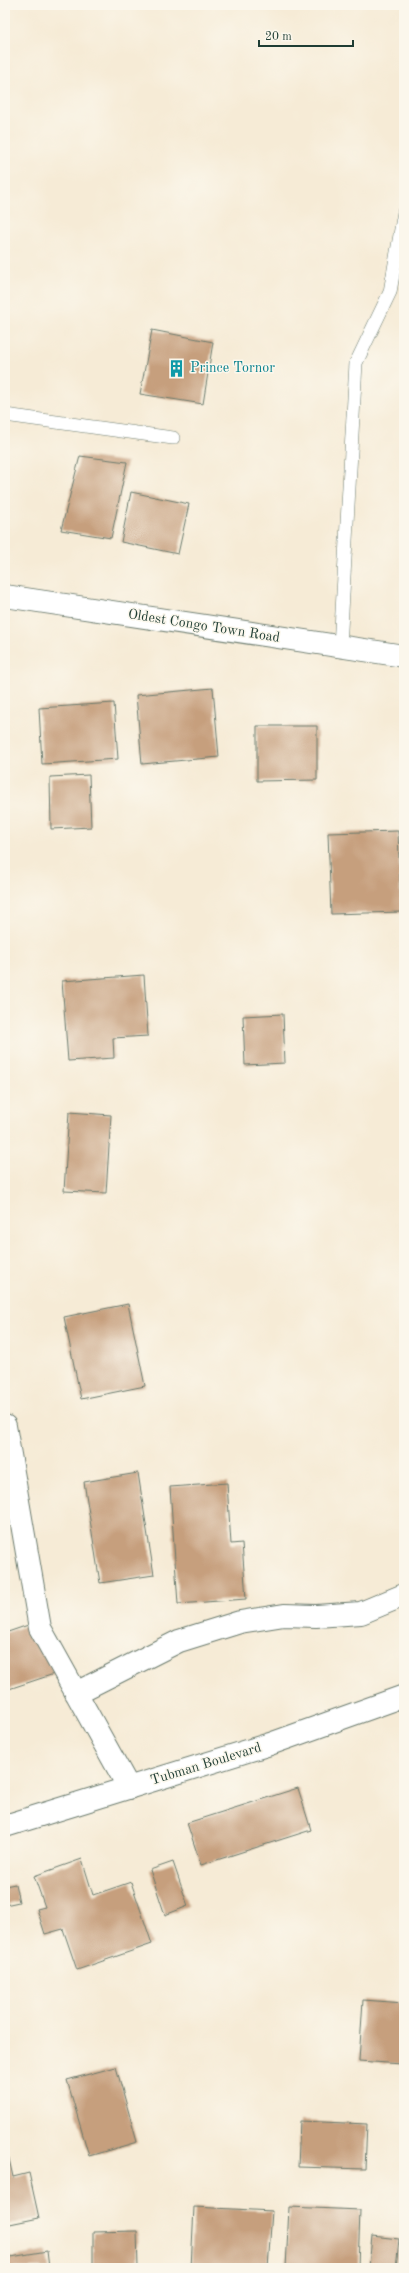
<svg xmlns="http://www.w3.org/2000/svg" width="409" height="2273" viewBox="0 0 409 2273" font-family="'Old Standard TT',serif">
<rect width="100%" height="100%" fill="#fbf7ec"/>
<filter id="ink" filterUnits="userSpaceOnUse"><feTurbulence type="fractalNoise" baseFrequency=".025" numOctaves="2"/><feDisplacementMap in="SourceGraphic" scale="8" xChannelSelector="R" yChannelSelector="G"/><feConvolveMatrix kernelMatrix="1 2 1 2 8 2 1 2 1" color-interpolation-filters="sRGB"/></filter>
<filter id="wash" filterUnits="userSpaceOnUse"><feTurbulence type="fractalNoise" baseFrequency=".012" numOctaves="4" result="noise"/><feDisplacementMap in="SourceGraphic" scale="16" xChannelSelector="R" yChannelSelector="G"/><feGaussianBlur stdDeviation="0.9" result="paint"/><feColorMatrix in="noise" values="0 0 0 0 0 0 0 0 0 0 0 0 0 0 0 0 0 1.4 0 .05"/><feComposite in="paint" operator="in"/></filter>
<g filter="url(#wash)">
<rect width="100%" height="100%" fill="#f6ebd6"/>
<g id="blocks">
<path fill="#c69f7d" d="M152,330L213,342L203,404L140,394Z
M80,456L127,462L111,538L61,530Z
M131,492L189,504L178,554L121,542Z
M213,688L219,757L142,764L136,695Z
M114,703L118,759L42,764L39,708Z
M257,726H317V780L257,781Z
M89,775L91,827L51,829L50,777Z
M398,831L401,912L331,914L328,833Z
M144,975L148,1036L113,1038L114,1058L68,1061L62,981Z
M283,1014L285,1063L245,1065L243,1016Z
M69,1112L111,1115L106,1193L64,1191Z
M128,1304L145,1386L81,1399L64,1317Z
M138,1473L154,1575L100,1583L84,1482Z
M227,1483L231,1544L242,1543L246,1599L178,1604L170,1487Z
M37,1622L54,1674L6,1690L5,1633Z
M298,1788L311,1830L201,1865L187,1823Z
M82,1859L93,1895L131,1882L152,1944L77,1970L63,1929L45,1934L37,1909L45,1907L34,1876Z
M173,1862L188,1906L165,1915L150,1870Z
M15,1884L19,1902L5,1905V1886Z
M363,2000L404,2003L402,2064L359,2061Z
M116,2067L137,2142L89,2156L67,2080Z
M300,2121L367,2124L365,2169L298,2167Z
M5,2141L13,2177L29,2173L39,2218L5,2225Z
M194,2207L272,2211L268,2268H191Z
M289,2207L360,2210L358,2268H286Z
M137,2231L138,2268H93V2232Z
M372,2236L399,2239L396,2268H369Z
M47,2251L49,2268H5V2258Z"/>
</g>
</g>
<g filter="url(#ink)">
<use href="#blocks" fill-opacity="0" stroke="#6a7a6d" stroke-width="1"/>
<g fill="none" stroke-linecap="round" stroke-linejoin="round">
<defs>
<path id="service" d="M5,415L173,438
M340,647L356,363L390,292L404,212"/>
<path id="minor" d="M5,1426L40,1628L129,1788
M76,1693L179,1641L240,1622L284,1615L316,1616L361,1613L404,1595"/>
<path id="tertiary" d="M5,596L404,656"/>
<path id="trunk" d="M5,1826L270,1744L404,1696"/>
</defs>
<use href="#service" stroke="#6a7a6d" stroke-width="14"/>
<use href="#minor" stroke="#6a7a6d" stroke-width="24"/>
<use href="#tertiary" stroke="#6a7a6d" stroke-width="24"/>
<use href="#trunk" stroke="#6a7a6d" stroke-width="24"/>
<use href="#service" stroke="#fff" stroke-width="13"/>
<use href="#minor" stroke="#fff" stroke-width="22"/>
<use href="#tertiary" stroke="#fff" stroke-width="22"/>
<use href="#trunk" stroke="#fff" stroke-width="22"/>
</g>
</g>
<defs>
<symbol id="building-bare" viewBox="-9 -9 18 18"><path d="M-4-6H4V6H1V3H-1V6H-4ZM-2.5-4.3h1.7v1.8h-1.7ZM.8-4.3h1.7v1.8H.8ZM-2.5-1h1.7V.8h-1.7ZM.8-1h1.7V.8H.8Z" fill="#0f9aa8" stroke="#fbf7ec" stroke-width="2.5" paint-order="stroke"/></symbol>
</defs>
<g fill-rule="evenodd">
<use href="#building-bare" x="164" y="356" width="25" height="25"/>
</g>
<g text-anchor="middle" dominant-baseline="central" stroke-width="3" stroke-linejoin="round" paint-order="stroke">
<g font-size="14" fill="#0d838f" stroke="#fbf7ec" text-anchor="start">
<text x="190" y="368">Prince Tornor</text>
</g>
<g font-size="14" fill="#1f3d34" stroke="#fbf7ec">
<text transform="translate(204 626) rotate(9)">Oldest Congo Town Road</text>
<text transform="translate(206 1764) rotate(-17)">Tubman Boulevard</text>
</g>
</g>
<rect width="409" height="2273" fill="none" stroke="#fbf7ec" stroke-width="20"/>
<path d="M259 40v6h94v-6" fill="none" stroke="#1f3d34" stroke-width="2"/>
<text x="265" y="40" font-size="12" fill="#1f3d34" stroke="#fbf7ec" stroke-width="3" paint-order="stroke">20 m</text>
</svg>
